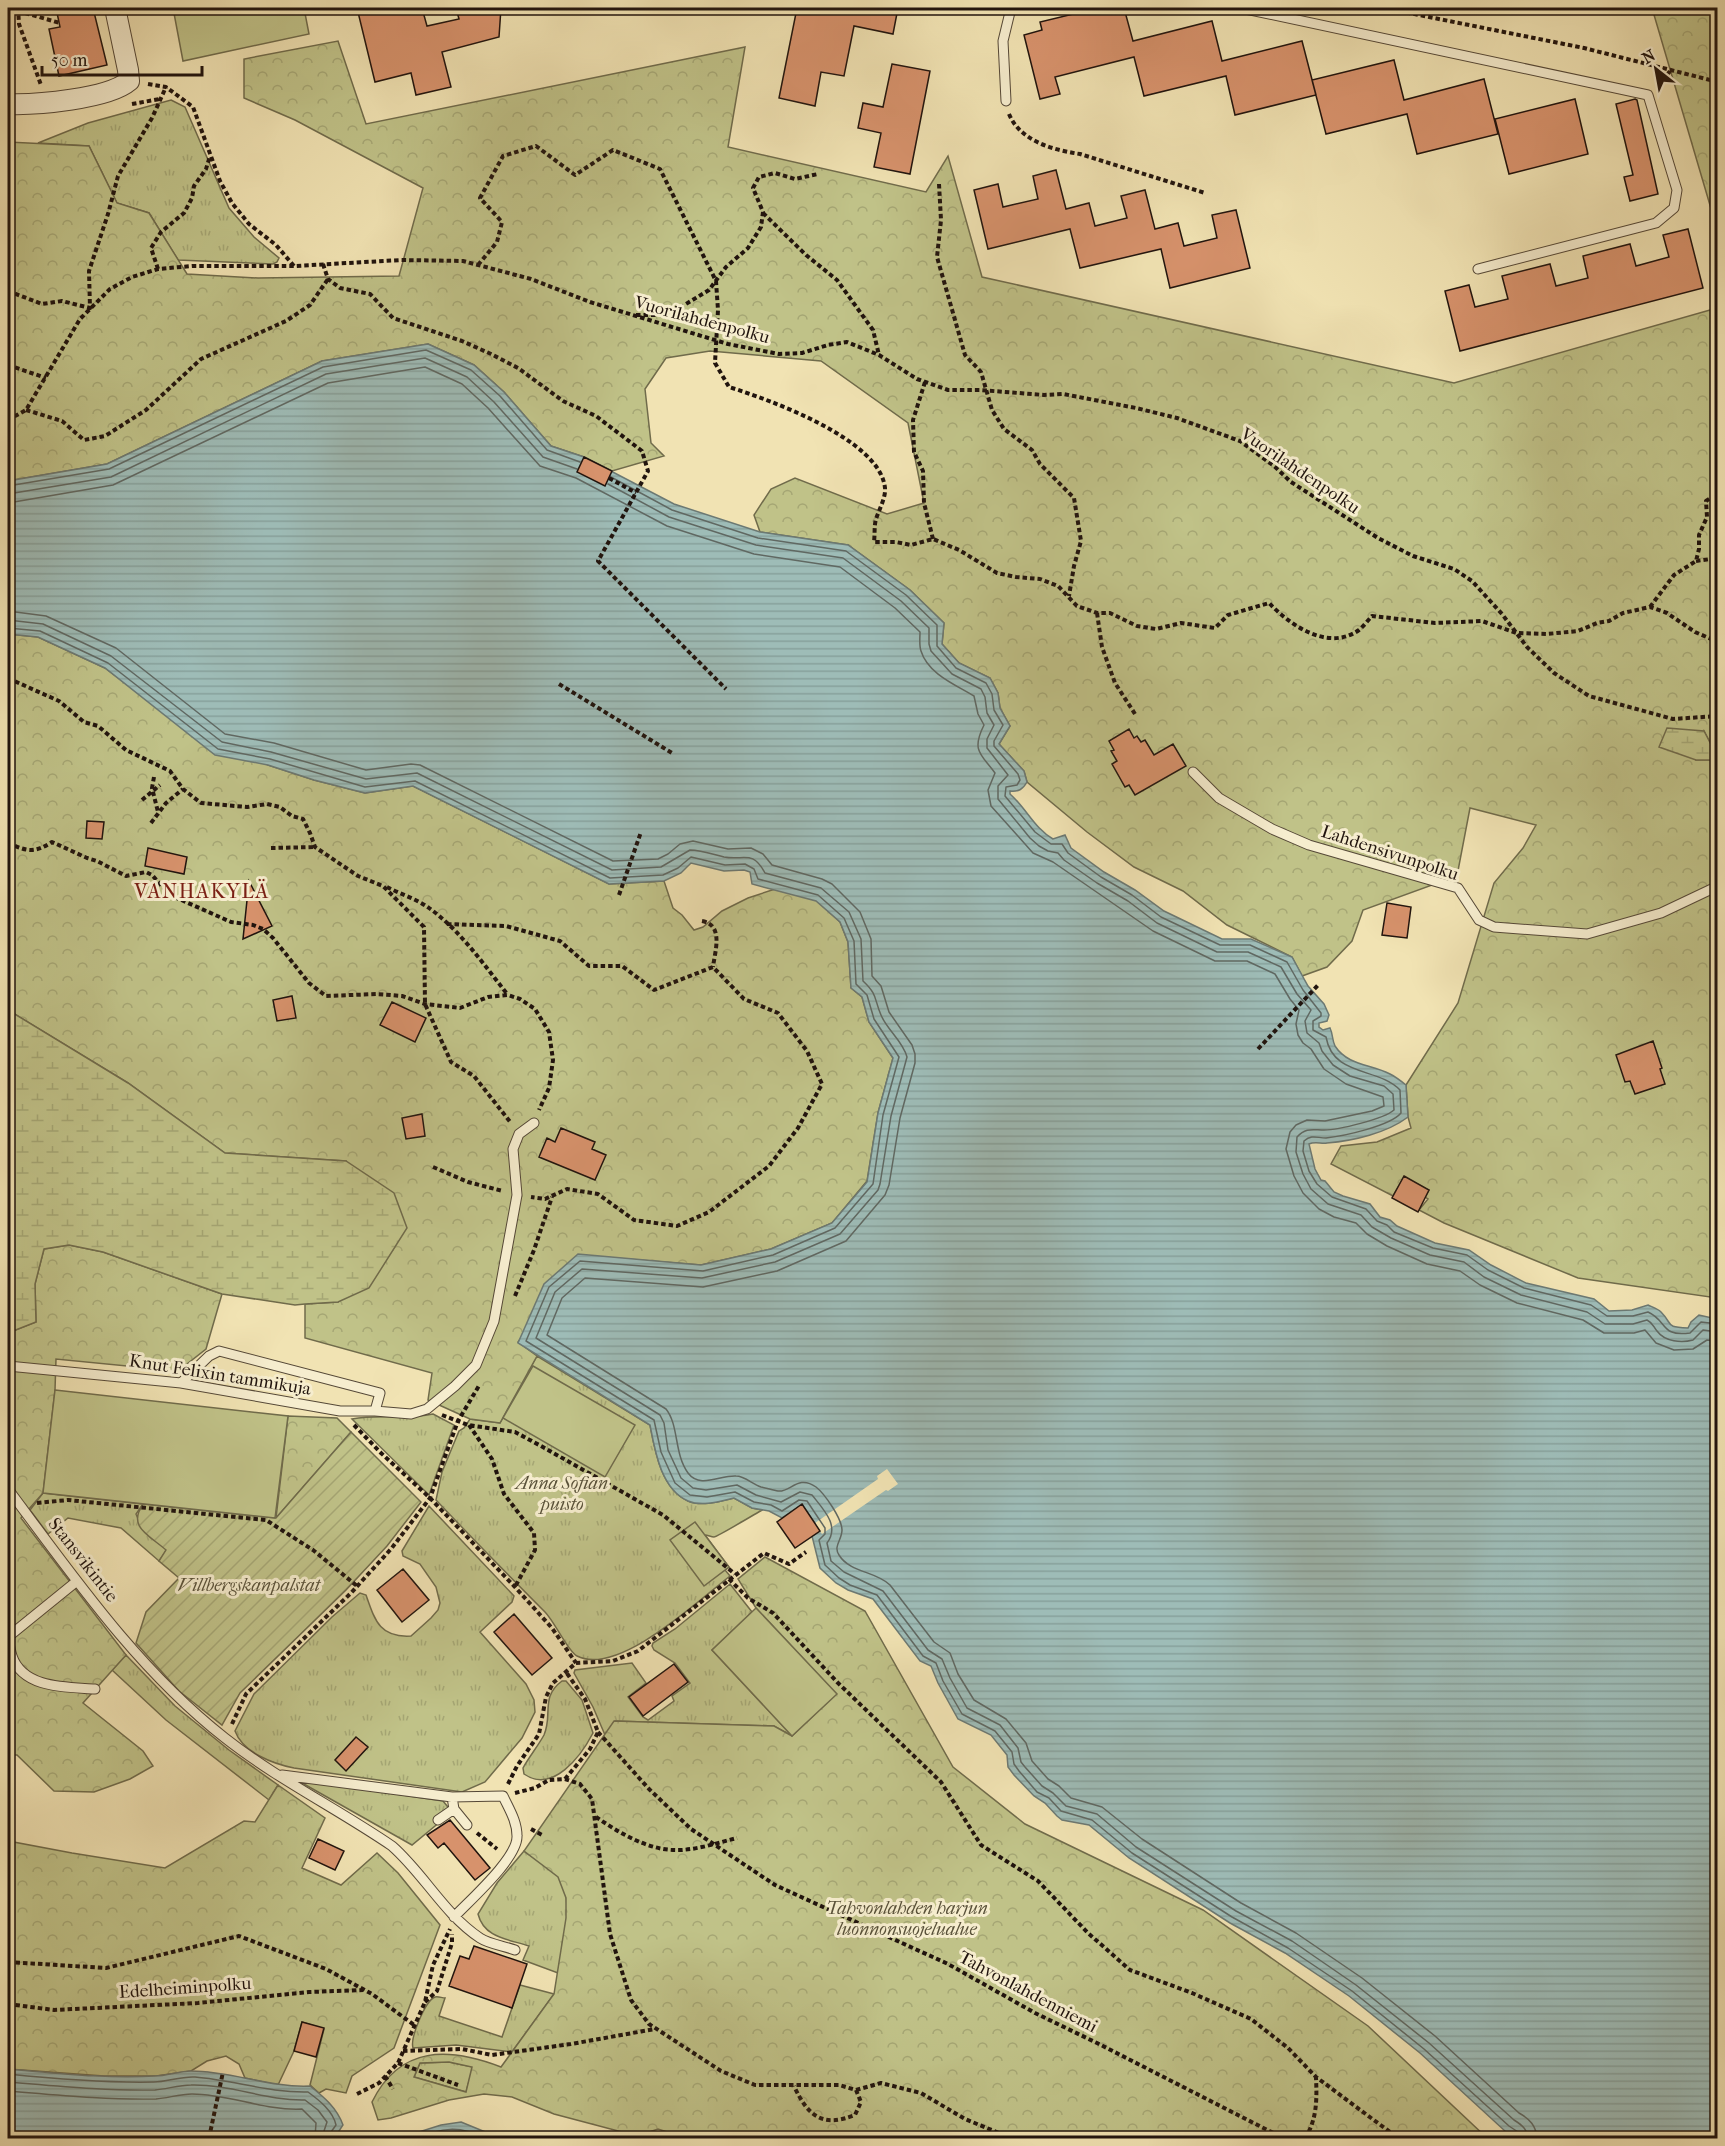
<svg xmlns="http://www.w3.org/2000/svg" width="1725" height="2146" viewBox="0 0 1725 2146" font-family="'IM FELL French Canon',serif">
<defs>
<pattern id="grass-tufts" width="24" height="20" patternUnits="userSpaceOnUse" patternTransform="scale(1.5)"><rect width="24" height="20" fill="#c0c288"/><path d="M3 7l-1-3M5 7V3M7 7l1-3M15 17l-1-3M17 17v-4M19 17l1-3" fill="none" stroke="#a5a674"/></pattern>
<pattern id="forest-crowns" width="20" height="18" patternUnits="userSpaceOnUse" patternTransform="scale(1.5)"><rect width="20" height="18" fill="#c0c288"/><path d="M2 6a3 3 0 1 1 6 0M12 15a3 3 0 1 1 6 0" fill="none" stroke="#a5a674"/></pattern>
<pattern id="wetland-marsh" width="20" height="14" patternUnits="userSpaceOnUse" patternTransform="scale(1.5)"><rect width="20" height="14" fill="#c0c288"/><path d="M1 5h8M5 5V1M11 12h8M15 12V8" fill="none" stroke="#a5a674"/></pattern>
<pattern id="garden-furrows" width="10" height="10" patternUnits="userSpaceOnUse" patternTransform="scale(1.5)"><rect width="10" height="10" fill="#c0c288"/><path d="M-1 1l2-2M0 10L10 0M9 11l2-2" fill="none" stroke="#a5a674"/></pattern>
<pattern id="water-rules" width="6" height="5" patternUnits="userSpaceOnUse" patternTransform="scale(1.5)"><rect width="6" height="5" fill="#9ebcb7"/><path d="M0 2.5h6" fill="none" stroke="#88a19c"/></pattern>
</defs>
<rect width="100%" height="100%" fill="#f1e3b3"/>
<filter id="stains"><feTurbulence type="fractalNoise" baseFrequency=".00333" numOctaves="4"/><feColorMatrix values="0 0 0 0 .2 0 0 0 0 .09 0 0 0 0 .02 0 0 0 .5 -.17"/></filter>
<radialGradient id="worn" r=".72"><stop offset=".6" stop-color="#630" stop-opacity="0"/><stop offset="1" stop-color="#630" stop-opacity=".3"/></radialGradient>
<path fill="url(#grass-tufts)" stroke="#706b4b" stroke-width="1.5" d="M171,100L185,107L229,208L254,237L279,258L277,262L273,264L178,260L149,213L117,203L89,146L38,143L88,123Z
M537,1356L650,1425C655,1451 661,1489 688,1501C702,1507 721,1501 734,1498L752,1508L762,1510C755,1514 717,1537 714,1537C711,1537 708,1535 705,1535L729,1567L725,1570L730,1576C699,1600 618,1677 577,1656C568,1652 555,1622 545,1612C508,1575 472,1538 436,1500L442,1472L459,1431L464,1428L470,1419L500,1423Z
M433,1414L454,1425L429,1495L352,1419C379,1414 406,1420 433,1414Z
M43,1493L143,1504L136,1514L143,1530L167,1550L159,1561L121,1528L68,1518L48,1534L30,1510Z
M429,1506L514,1596L512,1602L480,1632L526,1684L534,1700L535,1712L522,1738L485,1782L462,1792L294,1768C274,1764 243,1753 235,1731L254,1694L332,1617L360,1593L366,1595C375,1621 380,1638 411,1636L431,1618L438,1610L440,1603L436,1587L420,1564L403,1556L402,1551Z
M730,1584L752,1612L712,1650L792,1736L774,1726L615,1721L605,1735L593,1707L574,1673L575,1670L632,1663L646,1683L628,1697L643,1717L648,1720L674,1701L672,1696L690,1683L675,1663L654,1650L652,1646L653,1643L675,1629Z
M126,1655L175,1706L229,1750L278,1785L269,1800L166,1720L112,1670Z
M562,1681H566L582,1700L593,1733C581,1756 553,1794 524,1774L523,1768C529,1757 538,1746 544,1735C553,1715 540,1697 562,1681Z
M295,1779L443,1801L452,1812L412,1845Z
M524,1851C534,1859 550,1866 558,1876C576,1898 562,1948 558,1973L523,1960L529,1946C508,1939 484,1938 478,1914L497,1883Z
M520,1985L554,1994L512,2052L456,2045L413,2048C410,2038 425,2001 435,1997C438,1996 442,1998 445,1998L439,2016L502,2037Z
M449,2062L473,2067L466,2092L414,2077L420,2063Z"/>
<path fill="url(#forest-crowns)" stroke="#706b4b" stroke-width="1.5" fill-rule="evenodd" d="M1652,8H1717V229Z
M338,41L366,124L745,47L728,147L926,192L948,156L982,277L1454,383L1717,308V756L1704,731L1696,760H1717V1298L1578,1278L1444,1223L1419,1210L1428,1199L1425,1197L1429,1190L1404,1177L1393,1196L1331,1164L1341,1146L1377,1142L1411,1128L1408,1117L1406,1085L1458,1003L1494,883L1523,848L1536,825L1470,808L1457,876L1363,910L1352,941L1327,967L1302,976L1292,957L1227,925L1183,891L1134,867L1087,832L1027,782L1024,771L999,744L1010,726L1000,708L998,693L990,678L959,663L942,644L944,623L910,590L848,545L760,532L754,515L771,489L795,478L887,514L924,503L908,423L821,361L710,351L666,358L645,389L651,443L664,456L612,471L584,457L551,446L504,392L474,365L428,344L322,361L107,464L8,481V142L89,146L117,203L149,213L187,274L258,278L399,276L423,188L295,120L244,98V59Z
M8,634L38,637L105,668L150,702L268,765L314,780L365,793L413,786L609,884L664,881L673,908L682,915L694,930L703,927L722,911L748,898L775,889L816,900L840,922L848,942L851,988L862,997L869,1022L893,1058L878,1113L867,1181L832,1223L771,1249L701,1265L578,1255L518,1342L537,1356L500,1423L470,1419L428,1400L432,1373L305,1338V1304L338,1302L346,1161L225,1153L128,1083L8,1010Z
M69,1245L103,1252L222,1294L206,1349L178,1371L56,1359L55,1390L43,1493L21,1518L126,1655L83,1703L143,1751L153,1766L130,1779L94,1792L54,1791L17,1755H8V1333L36,1322L35,1284L44,1249Z
M288,1416L337,1418L351,1432L276,1518Z
M765,1557L865,1611L953,1767L1025,1824L1203,1910L1368,2026L1487,2138H686L658,2129L637,2136L554,2114L512,2097L484,2094L449,2100L391,2118L378,2120L372,2102C400,2045 449,2047 501,2067L554,1994L566,1918V1898L558,1877L524,1851L614,1721L774,1726L792,1736L836,1694L756,1608L738,1579ZM449,2062L472,2067L466,2092L414,2077L420,2063Z
M278,1785L325,1818L302,1868L341,1885L377,1853L398,1873L440,1925L394,2048L352,2076L346,2093L326,2089L319,2093L310,2085L324,2029L302,2022L294,2051L278,2085L245,2078L239,2064L226,2056L207,2061L191,2071L156,2076H104L8,2069V1841L72,1853L165,1868L244,1821L255,1822Z"/>
<path fill="url(#wetland-marsh)" stroke="#706b4b" stroke-width="1.5" d="M1667,728L1704,731L1717,756V760H1696L1659,747Z
M8,1010L128,1083L225,1153L346,1161L394,1193L407,1228L369,1288L338,1302L305,1304L295,1305L222,1294L103,1252L69,1245L44,1249L35,1284L36,1322L8,1333Z"/>
<path fill="url(#garden-furrows)" stroke="#706b4b" stroke-width="1.5" d="M351,1432L421,1502L387,1546L346,1590L240,1693L222,1725L179,1691L136,1643L146,1612L179,1578L159,1561L166,1550C149,1535 127,1527 143,1504L276,1518Z"/>
<path fill="#c0c288" stroke="#706b4b" stroke-width="1.5" d="M173,8H304L309,34L183,61Z
M533,1366L635,1425L605,1477L503,1418Z
M55,1390L288,1416L275,1518L43,1493Z
M695,1522L729,1567L704,1586L670,1540Z
M756,1608L837,1694L792,1736L712,1650Z"/>
<path fill="url(#water-rules)" stroke="#6c7973" stroke-width="1.5" d="M428,344L474,365L504,392L551,446L584,457L674,504L760,532L848,545L910,590L944,623L942,644L959,663L990,678L998,693L1000,708L1010,726L999,744L1024,771L1027,782C1023,789 1019,792 1010,791V794C1026,808 1035,829 1053,839L1065,835L1071,848L1104,872L1135,890L1164,911L1222,939H1251L1292,957L1308,986L1324,1004L1329,1015L1327,1021L1319,1023V1027L1323,1030L1330,1028C1333,1034 1332,1040 1335,1046C1348,1066 1371,1064 1390,1074C1396,1077 1401,1081 1406,1085L1408,1117C1387,1133 1353,1141 1327,1143C1321,1144 1315,1141 1309,1144L1315,1169L1321,1180L1325,1181L1334,1192L1343,1196L1370,1204L1380,1217L1390,1220L1397,1226L1435,1243L1469,1250L1491,1265L1526,1283L1594,1299L1609,1311L1632,1310L1648,1305C1652,1307 1658,1309 1661,1312C1674,1325 1664,1327 1688,1328L1691,1322L1699,1315L1717,1319V2138H1518L1506,2132L1420,2053L1349,1996L1285,1953L1230,1923L1129,1858L1089,1825L1062,1820L1057,1816L1045,1803L1034,1796L1014,1775L1008,1767L1007,1755L991,1735L958,1719L938,1683L931,1666L920,1661L873,1599L848,1590L836,1583L820,1568L812,1536L820,1530L802,1505L782,1518L769,1511L752,1508L734,1498C721,1501 702,1507 688,1501C661,1489 655,1451 650,1425L518,1343L544,1284L578,1254L701,1265L771,1249L832,1223L867,1182L878,1113L893,1058L869,1022L862,997L851,988L848,942L840,922L816,901L752,884L750,872L744,870L724,871L691,863L681,873L664,881L609,884L413,786L365,793L314,780L268,765L215,755L105,668L38,637L8,634V481L107,464L322,361Z
M8,2069C56,2073 106,2079 155,2076C167,2076 179,2071 191,2071C232,2071 270,2088 310,2086C324,2097 337,2108 343,2125L337,2134L338,2138H8Z
M461,2122L500,2138H400L441,2125Z"/>
<path fill="#f1e3b3" d="M887,1469L898,1484L888,1491L886,1490L822,1534L815,1523L878,1479L877,1476Z"/>
<g fill="none" stroke-linecap="round" stroke-linejoin="round">
<path stroke="#606862" stroke-width="1.5" d="M611,477L672,510L758,538L846,551L906,595L937,625V646L956,668L986,683L992,694L994,710L1003,725L994,741V746L1018,774L1020,780L1017,785L1006,787L1005,796L1035,832L1051,844H1062L1068,853L1101,877L1132,895L1161,917L1220,945H1250L1287,962L1303,990L1321,1013V1016L1313,1021V1030L1326,1037C1333,1077 1378,1067 1400,1090L1401,1113C1390,1126 1344,1136 1326,1138C1317,1138 1312,1134 1304,1141L1303,1151L1309,1171L1317,1184L1332,1197L1366,1209L1377,1221L1387,1225L1394,1232L1433,1248L1467,1255L1488,1270L1524,1288L1591,1305L1607,1316H1633L1648,1312C1668,1321 1660,1337 1690,1333L1701,1322L1718,1324
M608,484L669,517L756,545L843,558L901,601L929,628V644L931,651L952,674L981,689L985,697L987,713L994,725L987,739V748L1008,775L998,786V799L1030,838L1039,846L1048,851L1058,853L1064,860L1097,883L1128,901L1157,923L1217,952H1248L1281,967L1297,994L1311,1010L1305,1021L1307,1033L1319,1043L1322,1051L1333,1065L1350,1076L1384,1086L1393,1094L1394,1110C1384,1119 1338,1130 1324,1130C1313,1130 1306,1127 1297,1137L1296,1152L1303,1174L1311,1189L1328,1204L1361,1215L1372,1227L1391,1238L1430,1255L1464,1262L1484,1277L1521,1295L1587,1312L1605,1324H1633L1647,1320C1653,1323 1653,1326 1657,1331C1665,1342 1682,1343 1693,1340L1703,1330L1718,1332
M8,486L109,469L323,367L426,350L471,370L500,396L547,450L580,462
M8,494L111,477L326,374L425,358L467,377L494,402L543,457L577,469
M8,503L113,485L328,383L425,367L462,384L488,408L540,466L576,478L667,526L754,554L840,567L895,608L920,632C920,638 919,645 921,651C928,674 956,685 974,696L978,714L984,725C971,751 981,754 995,773L988,790L991,806L1033,853L1053,862L1153,931L1215,961H1247L1275,974L1290,999L1299,1010L1296,1024L1298,1035L1303,1043L1311,1049L1324,1069L1346,1084L1383,1097L1384,1106L1372,1111L1325,1121L1307,1120L1296,1125L1290,1132L1286,1149L1294,1176L1303,1193L1319,1209L1334,1217L1356,1223L1367,1234L1387,1246L1427,1264L1460,1271L1480,1285L1517,1303L1583,1320L1604,1333H1634L1645,1330L1656,1343L1674,1350L1693,1349L1707,1340L1718,1341
M8,611L46,616L116,648L225,734L274,743L366,770L411,764L420,765L613,861L658,859L668,854L680,844L693,841L728,849L751,848L763,854L772,865L822,879L832,884L860,912L871,939L872,976L881,986L889,1012L912,1045L915,1054V1063L900,1118L889,1185L885,1195L846,1241L777,1271L703,1287L585,1278L562,1298L547,1335L666,1409C679,1425 674,1454 688,1473C700,1489 720,1475 736,1476C745,1476 752,1484 761,1487C766,1488 773,1490 778,1491C790,1493 798,1474 816,1487C825,1494 842,1519 842,1530C842,1540 833,1546 839,1555C850,1573 876,1571 890,1585L934,1642L950,1653L958,1674L974,1700L1006,1719L1026,1743L1032,1761L1048,1779L1059,1786L1071,1798L1102,1807L1142,1839L1241,1903L1296,1933L1362,1978L1435,2036L1519,2113C1530,2119 1536,2126 1537,2138
M8,620L43,624L111,656L222,742L271,752L366,779L417,773L612,870L661,867L690,850C701,850 712,854 724,857C744,861 752,849 765,873L821,888L849,912L861,939L863,981C878,995 874,999 881,1015C887,1030 903,1041 907,1057L891,1116L880,1184L878,1190L840,1234L775,1262L702,1278L582,1269L555,1292L536,1338L660,1415L664,1423L668,1450L681,1478L693,1488L706,1490L737,1485L756,1495L781,1502L800,1492L812,1495C824,1510 840,1526 827,1543L831,1561L844,1572L883,1591L928,1650L942,1659L950,1678L967,1708L1000,1725L1018,1748L1021,1762L1025,1767L1042,1786L1053,1793L1066,1806L1097,1814L1136,1847L1236,1911L1292,1941L1356,1985L1429,2043L1514,2120C1522,2125 1527,2129 1528,2138
M8,628L40,631L108,663L218,749L270,759L365,787L415,781L610,878L663,875L678,868L691,857L725,865L745,864L754,869L758,879L818,895L844,918L854,941L856,984L867,995L874,1019L899,1057L883,1115L873,1184L835,1228L773,1255L703,1271L580,1261L549,1287L526,1341L654,1420L661,1452L675,1483L690,1495L707,1497L735,1492L754,1502L771,1505L782,1511L799,1500L807,1501L825,1528V1534L819,1540L825,1565L839,1578L850,1585L877,1595L923,1656L936,1663L943,1681L962,1714L995,1731L1012,1752L1014,1764L1019,1771L1037,1792L1049,1798L1061,1811L1092,1820L1132,1853L1232,1917L1288,1948L1352,1991L1424,2049L1509,2126L1518,2132L1520,2138
M8,2074C56,2079 105,2083 154,2082C167,2082 181,2076 195,2077C233,2080 270,2093 308,2092C319,2100 333,2111 336,2125L331,2132L332,2138
M8,2082C57,2086 106,2091 155,2090C167,2089 179,2085 191,2085C230,2084 267,2101 305,2100L318,2110L327,2122L324,2131V2138
M8,2091C57,2095 106,2100 156,2099C168,2098 180,2094 192,2094C229,2094 265,2111 302,2109L316,2123L315,2138
M416,2138C441,2128 460,2125 484,2138"/>
</g>
<path fill="#d7926c" stroke="#21140e" stroke-width="1.5" d="M56,8H93L107,65L59,76L49,29L60,27Z
M357,8H422L427,26L459,19L456,8H501L499,37L442,52L451,87L416,95L411,73L375,82Z
M797,8H898L893,34L854,26L844,76L821,72L815,106L779,98Z
M1098,8H1124L1133,41L1212,21L1222,61L1302,41L1316,95L1235,115L1226,76L1144,96L1134,57L1055,77L1060,94L1040,99L1024,35L1042,30L1040,22Z
M1394,60L1404,100L1484,79L1498,134L1417,154L1407,114L1326,134L1312,80Z
M892,64L930,71L910,174L874,167L881,133L858,128L863,103L883,107Z
M1575,99L1588,154L1509,174L1495,119Z
M1635,99L1637,100L1658,194L1630,201L1624,177L1633,175L1616,104Z
M1056,170L1066,209L1089,203L1095,226L1127,218L1121,196L1145,190L1155,229L1178,223L1184,246L1217,238L1212,215L1236,210L1250,268L1170,288L1161,249L1080,268L1070,229L988,249L974,190L998,184L1003,207L1038,199L1033,176Z
M1688,229L1703,288L1460,351L1445,291L1469,285L1475,307L1508,299L1502,276L1550,264L1556,286L1588,278L1583,256L1630,244L1636,266L1669,257L1663,235Z
M584,457L612,471L605,486L577,472Z
M1129,729L1134,738L1137,736L1141,742L1145,740L1154,755L1173,744L1186,766L1135,795L1129,785L1125,787L1112,764L1117,761L1111,751L1114,750L1109,741Z
M87,821L104,822L102,839L86,838Z
M148,848L187,857L184,874L145,866Z
M249,881L272,926L243,939Z
M1387,903L1411,907L1407,938L1382,935Z
M292,996L296,1018L277,1021L273,1000Z
M392,1002L426,1018L415,1042L380,1025Z
M1653,1041L1662,1068L1660,1069L1665,1084L1635,1094L1630,1081L1625,1082L1616,1055Z
M422,1114L425,1136L406,1139L402,1118Z
M561,1128L595,1142L592,1149L606,1155L595,1180L539,1157L547,1138L555,1142Z
M1404,1176L1429,1190L1418,1212L1392,1198Z
M802,1504L820,1531L795,1548L777,1522Z
M403,1569L429,1600L402,1622L377,1590Z
M514,1614L552,1658L532,1675L494,1632Z
M674,1664L688,1682L643,1716L629,1697Z
M356,1737L368,1747L346,1771L335,1760Z
M450,1820L490,1868L475,1880L444,1843L438,1848L427,1835Z
M318,1839L344,1851L335,1870L309,1858Z
M474,1946L527,1964L512,2008L449,1986L460,1956L469,1959Z
M302,2022L324,2028L316,2057L294,2051Z"/>
<g fill="none" stroke-linecap="round" stroke-linejoin="round">
<defs>
<path id="lane" d="M1241,8L1648,95L1677,190L1674,208L1656,223L1478,269
M1006,101L1003,41L1011,8
M1193,772L1219,798L1272,829L1309,845L1458,888L1479,920L1494,927L1587,934L1661,913L1718,886
M8,1366L181,1383L340,1411H375L411,1414L427,1409L455,1386L476,1365L494,1321L517,1195L513,1149L519,1134L534,1123
M181,1383L209,1356L219,1351L380,1393L375,1411
M8,1489C73,1576 138,1670 225,1738C277,1779 338,1809 392,1846C424,1874 444,1914 480,1938C489,1944 504,1946 515,1950
M8,1637C9,1643 10,1650 12,1656C23,1689 67,1687 95,1689
M8,1637L77,1581
M282,1775L452,1797L503,1796C509,1809 517,1821 517,1836C518,1858 469,1901 454,1917
M452,1797L454,1809L467,1825
M438,1820L454,1809"/>
<path id="street" d="M8,104C36,105 108,99 129,81L128,70L115,8"/>
</defs>
<use href="#lane" stroke="#554837" stroke-width="11"/>
<use href="#street" stroke="#554837" stroke-width="22"/>
<path stroke="#21140e" stroke-width="4" stroke-dasharray="4.5 3" stroke-linecap="butt" d="M18,8L19,24L41,85
M1384,8L1584,48L1718,82
M18,11L60,23
M148,84L166,87L193,107L220,181L232,203L249,224L276,245L294,266
M1657,86L1672,69
M132,104L160,99
M1009,114C1020,141 1053,150 1080,154L1205,193
M939,184L941,220L937,257L965,355L981,372L992,410L1004,429L1032,450L1040,464L1074,498L1081,541L1074,566L1069,596
M763,213L806,255L837,280L873,330L879,355
M323,264L328,279L340,288L370,294L393,318L462,341L491,354L518,368L563,401L596,416L642,451L648,471L598,561L726,689
M478,265L497,242L502,222L480,198L503,156L536,146L575,175L613,150L660,169L716,281L718,310L715,363L729,387C770,400 880,439 885,488C886,497 879,510 876,519C874,526 875,534 874,542H896L911,545L933,539L959,550L997,573L1016,577L1040,579L1058,586L1077,606L1097,613H1110L1137,626L1156,629L1181,623L1215,628L1228,615L1269,603C1290,625 1328,652 1359,630C1364,626 1368,620 1372,616L1435,623L1482,621L1516,633L1547,634L1578,631L1597,623L1609,621L1623,613L1650,607L1667,613L1695,632L1718,642
M158,269L151,248L161,232L184,213L192,198L194,186L206,169L210,156
M8,291L42,304L62,301L90,308L89,271L108,214L118,176L152,118L166,87
M636,315H660L681,307L709,290L726,267L748,248L761,227L763,212L753,188L759,177L775,173L795,179L818,174
M8,365L46,378
M925,382L913,420L914,452L923,471L924,503L933,539
M26,410L62,421L84,440L105,436L146,410L201,359L286,321L310,305L328,279
M8,420L26,410L80,319L110,289L132,277L158,269L192,266H295L401,260L463,261L531,279L590,302L728,344L779,354L802,353L828,345L847,342L879,355L917,379L948,390H980L1044,395L1063,394L1136,408L1177,418L1240,441L1274,466L1291,482L1378,538L1413,556L1454,569L1472,581L1502,614L1527,647L1554,673L1589,696L1673,719L1718,716
M609,478L636,493
M1696,561L1718,558
M1650,607L1674,575L1696,561L1699,549V535L1707,517L1706,501L1718,493
M1097,613L1102,647L1115,683L1135,714
M8,681L12,680L59,701L84,722L98,726L126,750L170,771L183,789L201,803L247,807L267,804L280,807L292,816L303,819L310,833L315,847L358,876L383,886L424,927L425,1004L451,1062L474,1076L511,1123
M559,684L672,753
M154,777L152,788L158,812
M142,800L160,785
M151,823L166,803L183,789
M8,843C27,851 33,854 52,842L87,858L97,861L126,876L146,872L152,875L170,895L231,922L253,925L263,929L273,938L309,983L326,996L377,994L402,996L425,1004L460,1008L488,997L508,995L520,999L535,1009L549,1032L553,1060L549,1088L539,1110
M271,848L315,847
M387,887C400,894 417,899 429,908C461,931 484,965 508,995
M619,895L641,832
M702,921C724,925 715,951 713,967
M447,924L506,926L560,941L589,966H622L654,990L713,967L744,999L778,1013L807,1051L822,1084L798,1128L769,1166L709,1212L677,1226L634,1220L598,1194L567,1189L545,1199L531,1197
M1258,1049L1319,984
M433,1167L468,1182L503,1191
M515,1296L534,1250L552,1197
M442,1415L468,1425L515,1432L541,1446L663,1515L735,1574
M354,1425L381,1453L430,1498L515,1587L552,1628L576,1663
M469,1425L492,1459L504,1494L534,1533L535,1550L515,1587
M37,1503L68,1500L266,1520L313,1550L357,1586
M729,1579L748,1598L773,1613L837,1682L941,1782L981,1845L1038,1881L1088,1933L1130,1970L1192,1993L1251,2019L1288,2048L1316,2077L1398,2138
M232,1724L246,1694L351,1593L391,1549L430,1498L458,1421L480,1384
M598,1732L649,1789L691,1829L775,1885L948,1964L1035,2013L1097,2043L1283,2138
M565,1779L590,1749L598,1732L585,1699L566,1672
M508,1784L517,1766L539,1734L546,1697L553,1683L576,1663L613,1661L638,1651L764,1553L789,1564L806,1552
M515,1793L535,1788L549,1780L565,1779L580,1784L592,1799L610,1934L631,2000L649,2024L721,2071L755,2085H839L856,2090L861,2102L855,2115C822,2128 808,2116 794,2086
M596,1817C618,1832 646,1849 673,1850C694,1851 717,1843 737,1838
M531,1829L544,1836
M477,1833L497,1849
M8,1962L106,1968L239,1936L326,1969L372,1994L414,2025
M425,2002L437,1991L452,1943V1934
M8,2004L54,2010L198,2003L309,1992L363,1990
M403,2051L462,2049L492,2055L571,2044L655,2029
M398,2063L458,2085
M385,2076L393,2089
M856,2090L881,2083L921,2093L965,2119L1011,2138
M357,2094L379,2083L398,2063L425,2002L433,1965L450,1929
M209,2138L223,2072
M1305,2138C1317,2120 1317,2099 1316,2078"/>
<use href="#lane" stroke="#f6edce" stroke-width="9"/>
<use href="#street" stroke="#f6edce" stroke-width="20"/>
</g>
<g text-anchor="middle" dominant-baseline="central" stroke-width="6" stroke-linejoin="round" paint-order="stroke">
<g font-size="18" fill="#21140e" stroke="#f6edce">
<text transform="translate(702 320) rotate(15)">Vuorilahdenpolku</text>
<text transform="translate(1300 471) rotate(34)">Vuorilahdenpolku</text>
<text transform="translate(1390 853) rotate(18)">Lahdensivunpolku</text>
<text transform="translate(220 1375) rotate(9)">Knut Felixin tammikuja</text>
<text transform="translate(83 1560) rotate(52)">Stansvikintie</text>
<text transform="translate(185 1988) rotate(-4)">Edelheiminpolku</text>
<text transform="translate(1028 1992) rotate(28)">Tahvonlahdenniemi</text>
</g>
<g font-size="18" font-style="italic" fill="#595139" stroke="#f6edce">
<text x="562" y="1483">Anna Sofian<tspan x="562" dy="21">puisto</tspan></text>
<text x="249" y="1585">Villbergskanpalstat</text>
<text x="907" y="1908">Tahvonlahden harjun<tspan x="907" dy="21">luonnonsuojelualue</tspan></text>
</g>
<g font-size="20" letter-spacing="1.5" fill="#7a1f14" stroke="#f6edce">
<text x="202" y="891">VANHAKYLÄ</text>
</g>
</g>
<rect width="1725" height="2146" fill="none" stroke="#f1e3b3" stroke-width="30"/>
<rect x="9" y="9" width="1707" height="2128" fill="none" stroke="#21140e" stroke-width="3"/>
<rect x="15" y="15" width="1695" height="2116" fill="none" stroke="#21140e" stroke-width="1.5"/>
<g transform="translate(1656 69) rotate(329)" stroke="#f6edce" stroke-width="4.5" paint-order="stroke">
<path d="M0-4.5L10 22L0 15L-10 22Z" fill="#21140e"/>
<text y="-9" font-size="16" font-weight="bold" text-anchor="middle" fill="#21140e">N</text>
</g>
<path d="M42 66v9h160v-9" fill="none" stroke="#21140e" stroke-width="3"/>
<text x="51" y="66" font-size="18" fill="#21140e" stroke="#f6edce" stroke-width="4.5" paint-order="stroke">50 m</text>
<rect width="100%" height="100%" filter="url(#stains)"/>
<rect width="100%" height="100%" fill="url(#worn)"/>
</svg>
